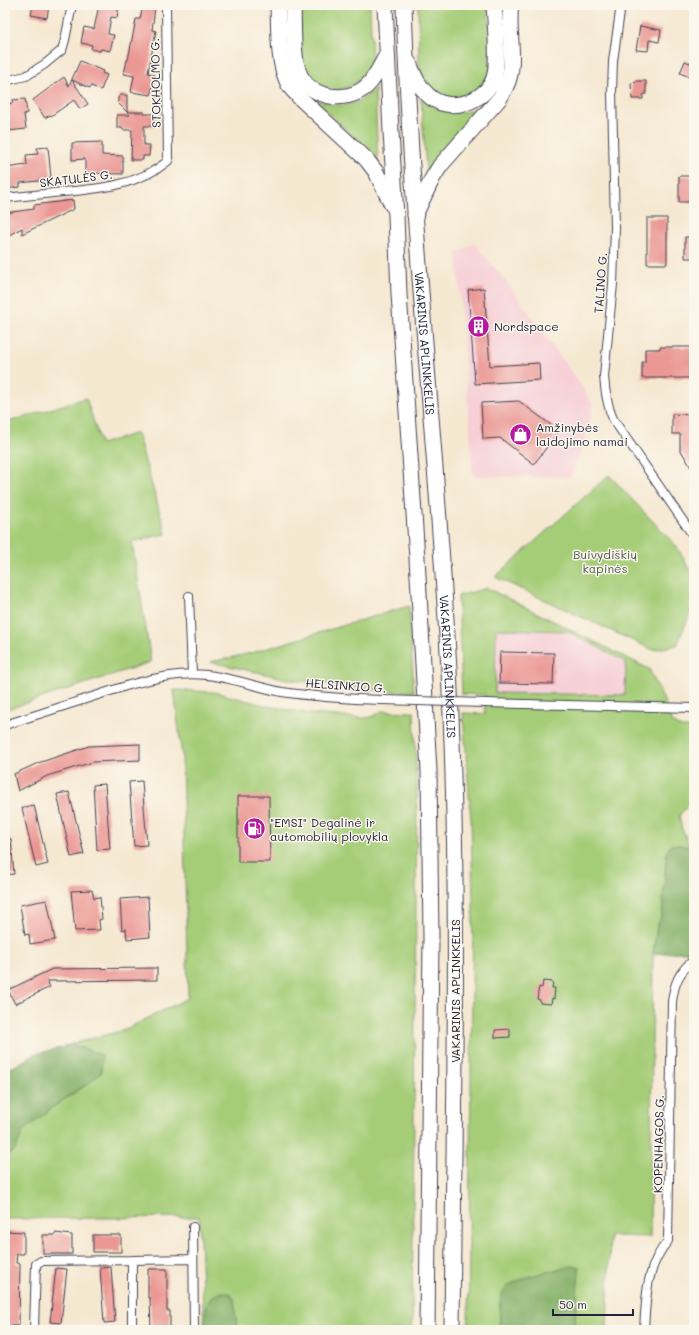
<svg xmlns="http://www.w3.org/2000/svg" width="699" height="1335" viewBox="0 0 699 1335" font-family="Mali,sans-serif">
<rect width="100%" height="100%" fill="#fbf7ec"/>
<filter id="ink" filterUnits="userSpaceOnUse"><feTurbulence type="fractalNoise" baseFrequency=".025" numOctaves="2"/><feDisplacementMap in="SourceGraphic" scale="8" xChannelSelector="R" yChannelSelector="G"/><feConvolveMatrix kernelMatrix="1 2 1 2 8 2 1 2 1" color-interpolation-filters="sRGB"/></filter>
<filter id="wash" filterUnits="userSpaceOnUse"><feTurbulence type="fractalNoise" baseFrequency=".012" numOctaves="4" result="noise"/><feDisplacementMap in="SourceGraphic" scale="16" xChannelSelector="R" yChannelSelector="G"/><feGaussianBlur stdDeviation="0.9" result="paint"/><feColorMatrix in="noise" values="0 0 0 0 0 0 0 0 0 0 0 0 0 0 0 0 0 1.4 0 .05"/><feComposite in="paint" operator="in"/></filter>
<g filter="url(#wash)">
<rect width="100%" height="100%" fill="#f5e8d1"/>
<path fill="#f6cfd7" d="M474,243L512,289L582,387L593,406L582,448L571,477L473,476L457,254Z
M496,629L567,631L626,662L625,695L495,693Z"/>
<path fill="#a5cd78" stroke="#64785a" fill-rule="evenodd" d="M299,5H370L372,63L363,78L346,88L337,90L317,85L309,77L304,69L302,60Z
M418,5H488L491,69L481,87L464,98L445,97L433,92L425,84L419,66Z
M375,88L378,163L367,150L311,97C334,108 357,110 375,88Z
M421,98C431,111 457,115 472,110C477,109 481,105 485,102L447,145L426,172Z
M86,398L101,444L137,433L166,534L132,542L151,662L5,710V423Z
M609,475L677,547L694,578V604L677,645L653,650L495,577Z
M487,588L649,669L665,703L671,721L681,728H690L694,738V791L688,805L679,816L682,829L690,847L680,845L667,851L662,915L657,927L653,954L650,1237L610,1236L607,1330H574L579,1267L500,1301V1330H468L473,901L471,821L463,713L485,714V695L462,694L458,596ZM496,629L567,631L626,662L625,695L495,693Z
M409,606L414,692L383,691L292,680L211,662L251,653Z
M174,690L214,692L268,706L311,714L362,718L372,717L382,711L414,712L417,790L412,1330H237L234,1299L206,1306V1330H204L199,1217L5,1219V1157L16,1149L22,1132L53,1107L89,1083L73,1045L64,1046L124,1030L188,998L182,756Z"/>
<path fill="#84b068" stroke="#536952" d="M671,845H680L690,847L694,853V951L653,954L657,927L662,915L667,851Z
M73,1045L102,1055L101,1073L89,1083L53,1107L22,1132L16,1149L5,1156V1069L15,1066L34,1054Z
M572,1266L579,1267V1272L574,1330H500C500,1320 498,1299 504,1290C514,1277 555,1270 572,1266Z
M223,1292L229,1293L234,1299L237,1330H206C205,1313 203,1296 223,1292Z"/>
<g id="blocks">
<path fill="#eb9894" d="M33,5H49L47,18L31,15Z
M99,5H119L117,18L111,17L108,34L114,35L110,51L101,49L100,51L91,49L92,45L81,43L84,27L94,29Z
M143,5L155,8L152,30L156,31L148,73L155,75L151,95L131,92L134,76L124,74L127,60H128L136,19H140Z
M640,26L661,30L659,42L649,40L648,51L636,50Z
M80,61L103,71L102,73L107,75L101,90L91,86L90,88L72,80L88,104L80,109L74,100L51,116L50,115L45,118L33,100L64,77L69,86Z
M685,61L694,65V79L680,73Z
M636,81H646V94L643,95V99H632L631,83L636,82Z
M120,95H127V112L118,103V98Z
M25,99L27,113L24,114L26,129L8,131L6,109H7L6,104L13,103L12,100Z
M127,112H144V114H155V126H144V145H150L149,156H143V160H131L132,130H123L122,128H117V115H130Z
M102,142V155L123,156V174L85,173V159L72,160V143Z
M48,147L51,178H47V180L20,183V187L5,189V168L27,165L26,155L38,154L37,148Z
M679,176H694V202H679Z
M73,200L74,209L22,234V228L7,236L5,213L34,209V205Z
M647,218H667V264H647Z
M685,237H694V258H685Z
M484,288L490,366L539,363L540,380L475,384L468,290Z
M660,347H694V378H642V362H645V349H660Z
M519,401L559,431L534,464L500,438L483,439L481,403Z
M672,414L694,415V473L682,452H680V434H672Z
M500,652L554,653L553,684L499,683Z
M140,744V760L93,762L47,776L18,791L14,774L38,763L89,746Z
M142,781L147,845L134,846L129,782Z
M105,784L110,849L97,850L93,785Z
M69,792L84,854L71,857L57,794Z
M238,796H269L270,862H238Z
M34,805L48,864L36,867L22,808Z
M11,839L14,874L5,875V840Z
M92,890L94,898L100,897L102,919L99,920L100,930L75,931L71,891Z
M148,897L150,937L127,939L126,929L122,930L120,899Z
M47,900L55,940L30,944L29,934L25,935L20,905Z
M157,968V980L47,981L50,987L15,1004L8,990L52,969Z
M543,981L553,982L552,988H555L554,999L552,998L551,1004L540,1003V1000L537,999L539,987L542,988Z
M510,1029V1037L495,1038V1030Z
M5,1231L24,1232V1254H17L16,1263L20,1264L19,1326H5L7,1260H5Z
M55,1233L72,1235V1254H43V1235H55Z
M93,1235H121V1252H93Z
M111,1267L115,1322L104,1323L100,1268Z
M56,1268L67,1269L61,1323L50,1322Z
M148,1269H167V1311H170V1330H151L150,1298H148Z"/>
</g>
</g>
<g filter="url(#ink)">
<use href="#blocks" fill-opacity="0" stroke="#424052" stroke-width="1"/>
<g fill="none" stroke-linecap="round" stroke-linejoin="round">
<defs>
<path id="street" d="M621,5L613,61L612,92L615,228L613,284L604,376C605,392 607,405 613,419L694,537
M5,81L26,76L45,64L62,50L65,40L72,5
M5,198C24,196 44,194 63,192C100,189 139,185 168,161L166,5
M189,596L192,674
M485,703L694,708
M5,725L129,685C155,678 180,672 207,675C233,678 257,687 282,692C316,697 349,699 383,700
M193,1227L194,1330
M132,1260L193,1259
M34,1330L36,1264L41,1261L132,1260V1330
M644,1330C646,1298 646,1266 668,1241L672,1002C674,984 679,971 694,960"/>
<g id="highway">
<path d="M278,5C279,29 277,64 289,85C291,89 296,93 299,97L366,159L376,172L392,205"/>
<path d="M293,5C294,25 292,51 298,70C307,98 346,105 367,86C376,77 381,65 387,54"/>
<path d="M385,5L391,132L396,216L399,294L417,558L429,771L431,938L427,1330"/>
<path id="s1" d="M404,5C411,227 437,448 449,670C460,890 454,1110 452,1330"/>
<path d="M409,63C414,75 418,86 428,95C447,114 485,103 494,78C499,62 495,23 494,5"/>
<path d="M415,215L432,179L440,166L500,98C504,90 509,83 510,74C515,52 507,28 511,5"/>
</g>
</defs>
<use href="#street" stroke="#424052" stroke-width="10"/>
<use href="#highway" stroke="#424052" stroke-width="17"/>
<use href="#street" stroke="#fff" stroke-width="8"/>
<use href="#highway" stroke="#fff" stroke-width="15"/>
<defs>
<path id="street-bridge" d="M383,700L485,703"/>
</defs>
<use href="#street-bridge" stroke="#424052" stroke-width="10" stroke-linecap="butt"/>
<use href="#street-bridge" stroke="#fff" stroke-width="8"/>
</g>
</g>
<defs>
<symbol id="building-disc" viewBox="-11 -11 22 22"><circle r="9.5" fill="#b5179e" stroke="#fbf7ec"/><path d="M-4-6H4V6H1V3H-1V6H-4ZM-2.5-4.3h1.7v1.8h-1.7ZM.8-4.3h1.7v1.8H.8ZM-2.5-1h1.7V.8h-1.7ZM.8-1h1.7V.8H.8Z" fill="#fff"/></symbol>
<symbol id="shop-disc" viewBox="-11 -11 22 22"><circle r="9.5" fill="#b5179e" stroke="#fbf7ec"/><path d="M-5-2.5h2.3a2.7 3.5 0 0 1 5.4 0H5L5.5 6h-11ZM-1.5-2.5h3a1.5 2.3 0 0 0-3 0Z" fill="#fff"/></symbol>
<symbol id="fuel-disc" viewBox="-11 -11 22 22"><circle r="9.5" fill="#b5179e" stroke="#fbf7ec"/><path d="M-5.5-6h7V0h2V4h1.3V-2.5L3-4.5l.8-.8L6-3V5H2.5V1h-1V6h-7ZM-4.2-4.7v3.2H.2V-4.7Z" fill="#fff"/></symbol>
</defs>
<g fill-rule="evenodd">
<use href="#building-disc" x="466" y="314" width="25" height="25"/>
<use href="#shop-disc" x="508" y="422" width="25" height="25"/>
<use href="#fuel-disc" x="242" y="816" width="25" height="25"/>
</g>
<g text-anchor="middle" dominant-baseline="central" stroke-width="3" stroke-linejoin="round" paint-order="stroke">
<g font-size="12" fill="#22223b" stroke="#fbf7ec">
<text transform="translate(155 83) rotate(-91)">STOKHOLMO G.</text>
<text transform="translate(76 178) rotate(-7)">SKATULĖS G.</text>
<text transform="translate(600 283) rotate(-86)">TALINO G.</text>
<text stroke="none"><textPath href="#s1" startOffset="339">VAKARINIS APLINKKELIS</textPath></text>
<text stroke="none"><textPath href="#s1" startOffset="663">VAKARINIS APLINKKELIS</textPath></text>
<text transform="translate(346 685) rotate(4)">HELSINKIO G.</text>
<text transform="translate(455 991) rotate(-90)">VAKARINIS APLINKKELIS</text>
<text transform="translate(658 1144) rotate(-89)">KOPENHAGOS G.</text>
</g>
<g font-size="12" fill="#22223b" stroke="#fbf7ec" text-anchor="start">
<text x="494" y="326">Nordspace</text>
<text x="536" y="427">Amžinybės<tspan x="536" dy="14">laidojimo namai</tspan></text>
<text x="270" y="822">"EMSI" Degalinė ir<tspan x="270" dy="14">automobilių plovykla</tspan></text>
</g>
<g font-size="12" fill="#49554d" stroke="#fbf7ec">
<text x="605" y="554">Buivydiškių<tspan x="605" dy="14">kapinės</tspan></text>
</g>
</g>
<rect width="699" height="1335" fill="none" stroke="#fbf7ec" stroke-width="20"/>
<path d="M553 1309v6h80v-6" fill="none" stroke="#22223b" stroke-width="2"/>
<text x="559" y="1309" font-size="12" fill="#22223b" stroke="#fbf7ec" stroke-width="3" paint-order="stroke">50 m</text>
</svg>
